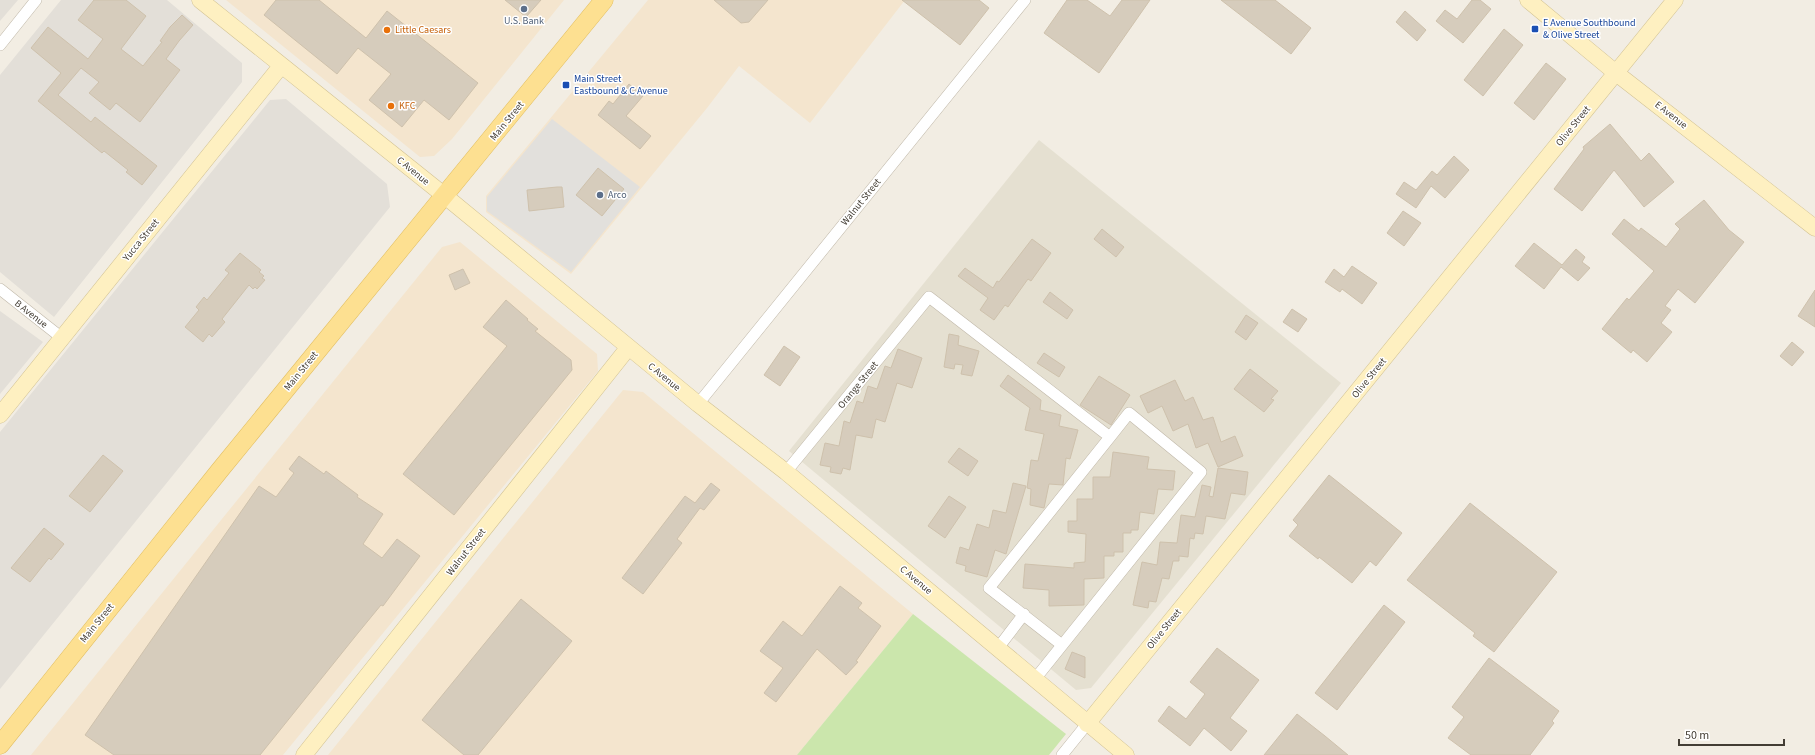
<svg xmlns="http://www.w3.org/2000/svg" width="1815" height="755" viewBox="0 0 1815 755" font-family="'Source Sans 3',sans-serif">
<rect width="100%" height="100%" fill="#f2ede3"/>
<path fill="#e5e0d1" d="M1039,140L1341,383L1091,688L1076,690L789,451Z"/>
<path fill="#f4e5ce" d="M226,0H564L452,139L434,156L420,157Z
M648,0H905L810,123L739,66L707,108L571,274L486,212V196Z
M460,242L597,354L598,371L283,755H31L442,247Z
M623,390L643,392L913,614L797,755H328Z"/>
<path fill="#e3dfd8" d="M0,0H18L0,21Z
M61,0H167L242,63V82L54,317L0,272V75Z
M286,99L387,184L390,207L0,689V432L270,100Z
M0,311L43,342L0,394Z"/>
<path fill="#cbe6ac" d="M913,614L1066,734L1049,755H797Z"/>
<path fill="#e2e0dc" d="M552,119L640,187L571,272L487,211V197Z"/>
<path fill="#d6ccbc" stroke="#cec1ac" d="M94,0H126L146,16L121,49L143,66L162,42L160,41L170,27L182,15L193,25L179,41L166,59L180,70L140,122L116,103L110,110L89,93L99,82L81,68L58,95L91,122L95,117L157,166L142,185L126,172L128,170L104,151L102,153L38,101L61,73L31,48L48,27L88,59L103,39L78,20Z
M276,0H319L366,38L387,11L478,83L449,120L424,100L402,127L369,100L391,74L358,48L337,74L264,15Z
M505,0H541L526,17Z
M714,0H768L749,22L741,23Z
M902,0H979L989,8L960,45Z
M1067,0H1087L1110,16L1122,0H1150L1099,73L1044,33Z
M1221,0H1275L1311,28L1291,54Z
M1472,0H1480L1491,9L1463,43L1436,21L1445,10L1457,19Z
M1405,11L1426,30L1417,41L1396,22Z
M1504,29L1523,45L1483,96L1464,80Z
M1546,63L1566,79L1534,120L1514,103Z
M629,84L643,96L626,116L651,136L640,149L598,115L609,101L613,104Z
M1610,124L1641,161L1649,153L1674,182L1644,207L1614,170L1582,211L1554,189L1584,149L1583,147Z
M1454,156L1469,170L1445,198L1431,186L1416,208L1396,194L1404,182L1416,190L1432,171L1437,175Z
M598,168L624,189L602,216L576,195Z
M557,187H562L564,207L529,211L527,190Z
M1704,200L1729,230L1744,242L1695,303L1678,289L1665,306L1671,310L1661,323L1672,332L1647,362L1633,350L1631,353L1602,329L1627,298L1629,300L1654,271L1612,234L1624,219L1639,231L1641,228L1666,247L1680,229L1675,224Z
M1403,211L1421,223L1404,246L1387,233Z
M1102,229L1124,247L1116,257L1094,239Z
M1032,239L1051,253L1031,281L1028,279L1008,307L1005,305L994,320L980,310L988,298L958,276L965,268L993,288L997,281L999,282Z
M1534,243L1562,265L1576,249L1585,257L1582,262L1590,268L1578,281L1561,267L1544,289L1515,266Z
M240,253L261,270L259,272L264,276L262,278L265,280L257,289L255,287L253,289L249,285L222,319L225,322L212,337L209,334L203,342L185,327L199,310L196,307L204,297L207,300L229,273L225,270Z
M1352,266L1377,283L1362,304L1342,289L1340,292L1325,282L1334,269L1344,277Z
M463,269L470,283L455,290L449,275Z
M1815,290V327L1798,316Z
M1050,292L1073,310L1067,319L1043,302Z
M506,300L528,319L527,320L538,329L535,331L571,360L572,370L454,515L403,474L507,346L483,327Z
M1292,309L1307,319L1298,332L1283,322Z
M1246,315L1258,323L1246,340L1235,332Z
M949,334L959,336L958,345L979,351L972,376L961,374L963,365L955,364L954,369L944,367Z
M1792,342L1804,352L1792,366L1780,356Z
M784,346L800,357L780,386L764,375Z
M898,349L922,358L912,388L897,383L885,422L876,419L872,438L856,435L850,470L843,468L841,474L830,472L831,467L820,465L825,443L839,446L844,421L850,423L857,401L863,403L868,386L877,389L885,366L891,368Z
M1044,353L1065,367L1059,377L1037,363Z
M1250,369L1278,391L1271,399L1274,400L1264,412L1234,389Z
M1008,375L1041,400L1040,410L1061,415L1059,426L1078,430L1070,459L1066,458L1063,485L1049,484L1044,508L1030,505L1031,489L1027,488L1031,460L1038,461L1044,434L1025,430L1030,408L1000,386Z
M1099,376L1130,395L1111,425L1080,405Z
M1175,380L1185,401L1193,397L1203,420L1213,417L1221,442L1235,436L1243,456L1218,467L1208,443L1196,448L1188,424L1173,431L1162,406L1148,413L1140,396Z
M959,448L978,461L968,476L948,462Z
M1113,452L1149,457L1147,469L1175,471L1173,490L1158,489L1154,514L1140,512L1138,530H1131V533H1123V552H1114V556H1104V578L1084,579V605L1049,606V590L1023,588L1025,564L1074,568V563L1085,562L1086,534L1068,532V521H1077V499H1093V477H1110Z
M103,455L123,471L90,512L69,496Z
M299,456L324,474L326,471L358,495L357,497L383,514L363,544L382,558L397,539L420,556L383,606L381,605L358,633L260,755H114L85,735L259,486L276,497L294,473L289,469Z
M1218,468L1248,472L1245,495L1231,493L1225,519L1206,516L1203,534L1195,533L1194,539L1190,538L1188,557L1179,556V561H1173L1169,579L1162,578L1156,602L1149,601L1148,608L1133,605L1142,562L1157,565L1160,542L1177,543L1181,515L1195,517L1202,485L1211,487L1209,496L1213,497Z
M1329,475L1402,533L1376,566L1370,561L1352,583L1319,557L1318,559L1289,536L1298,525L1293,520Z
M711,483L720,490L704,510L700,508L677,539L682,543L643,594L622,578L685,496L695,503Z
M1013,483L1026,486L1006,554L995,550L987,577L965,571L966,566L956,563L960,547L969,550L977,524L989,528L993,510L1006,513Z
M949,496L966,507L945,538L928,526Z
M1470,503L1557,572L1494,652L1473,636L1475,633L1407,580Z
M44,528L64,544L51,560L49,558L30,582L11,568Z
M840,586L862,603L858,608L881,626L856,661L858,662L846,675L817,649L776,702L764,693L783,668L760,651L783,621L802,636Z
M521,599L572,641L478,755H464L422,720Z
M1384,605L1405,622L1337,710L1315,693Z
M1217,648L1259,680L1230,718L1247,731L1231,751L1204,728L1190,746L1158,721L1169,706L1186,719L1205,694L1190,682Z
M1072,652L1085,657V678L1065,669Z
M1489,658L1559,711L1552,721L1554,723L1530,755H1471L1448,738L1464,717L1452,707Z
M1297,714L1325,736L1348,755H1264Z"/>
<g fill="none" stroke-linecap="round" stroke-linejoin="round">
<defs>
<path id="street" d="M0,45L36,0
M0,289L62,338
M698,404L1025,0
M786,472L929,297L1110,437L1129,413L1201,472L1035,679
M1062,645L989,588L1110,437
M998,648L1024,614
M1062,755L1087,724"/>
<path id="secondary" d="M200,0L445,196L698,404L786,472L1126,755
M1528,0L1616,73L1815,228
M0,415L281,66
M1087,724L1675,0
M304,755L628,348"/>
<path id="primary" d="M0,745L220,470L604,0"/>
</defs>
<use href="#street" stroke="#c0b8a9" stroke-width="12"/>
<use href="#secondary" stroke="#d2c293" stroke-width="17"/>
<use href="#primary" stroke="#e2be61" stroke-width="19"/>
<use href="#street" stroke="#fff" stroke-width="11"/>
<use href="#secondary" stroke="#fef0c1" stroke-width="16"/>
<use href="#primary" stroke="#fde091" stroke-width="18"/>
</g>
<g fill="#5c6f8a" stroke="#fff" stroke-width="1.5">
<circle cx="524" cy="9" r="4"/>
<circle cx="600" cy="195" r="4"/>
</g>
<g fill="#1a4fb4" stroke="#fff" stroke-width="1.5">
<rect x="1531" y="25" width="8" height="8" rx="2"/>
<rect x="562" y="81" width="8" height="8" rx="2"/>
</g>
<g fill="#e8710a" stroke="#fff" stroke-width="1.5">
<circle cx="387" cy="30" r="4"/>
<circle cx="391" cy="106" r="4"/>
</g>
<g text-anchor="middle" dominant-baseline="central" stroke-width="3" stroke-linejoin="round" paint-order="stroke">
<g font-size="10" fill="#4e5e75" stroke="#fff">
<text x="524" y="21">U.S. Bank</text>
<text x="608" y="195" text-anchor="start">Arco</text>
</g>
<g font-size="10" fill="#164399" stroke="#fff" text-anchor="start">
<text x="1543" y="23">E Avenue Southbound<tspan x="1543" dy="12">&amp; Olive Street</tspan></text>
<text x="574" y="79">Main Street<tspan x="574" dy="12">Eastbound &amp; C Avenue</tspan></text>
</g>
<g font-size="10" fill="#c56008" stroke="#fff" text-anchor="start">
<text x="395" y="30">Little Caesars</text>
<text x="399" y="106">KFC</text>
</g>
<g font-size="10" fill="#433d34" stroke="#fff">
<text transform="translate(1671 115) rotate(38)">E Avenue</text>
<text transform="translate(507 121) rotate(-51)">Main Street</text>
<text transform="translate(1573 126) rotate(-51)">Olive Street</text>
<text transform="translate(413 171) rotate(39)">C Avenue</text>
<text transform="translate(861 202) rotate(-51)">Walnut Street</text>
<text transform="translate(141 240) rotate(-51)">Yucca Street</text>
<text transform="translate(31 314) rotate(38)">B Avenue</text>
<text transform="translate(301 371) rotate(-51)">Main Street</text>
<text transform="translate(664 377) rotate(39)">C Avenue</text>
<text transform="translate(1369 378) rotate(-51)">Olive Street</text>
<text transform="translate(858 385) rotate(-51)">Orange Street</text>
<text transform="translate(466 552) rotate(-52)">Walnut Street</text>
<text transform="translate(916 580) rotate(40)">C Avenue</text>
<text transform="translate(97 623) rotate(-51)">Main Street</text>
<text transform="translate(1164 629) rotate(-51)">Olive Street</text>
</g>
</g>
<path d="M1679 739v6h105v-6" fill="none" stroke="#433d34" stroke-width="2"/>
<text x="1685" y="739" font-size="12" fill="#433d34" stroke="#ffffff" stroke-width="3" paint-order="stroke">50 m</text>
</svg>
